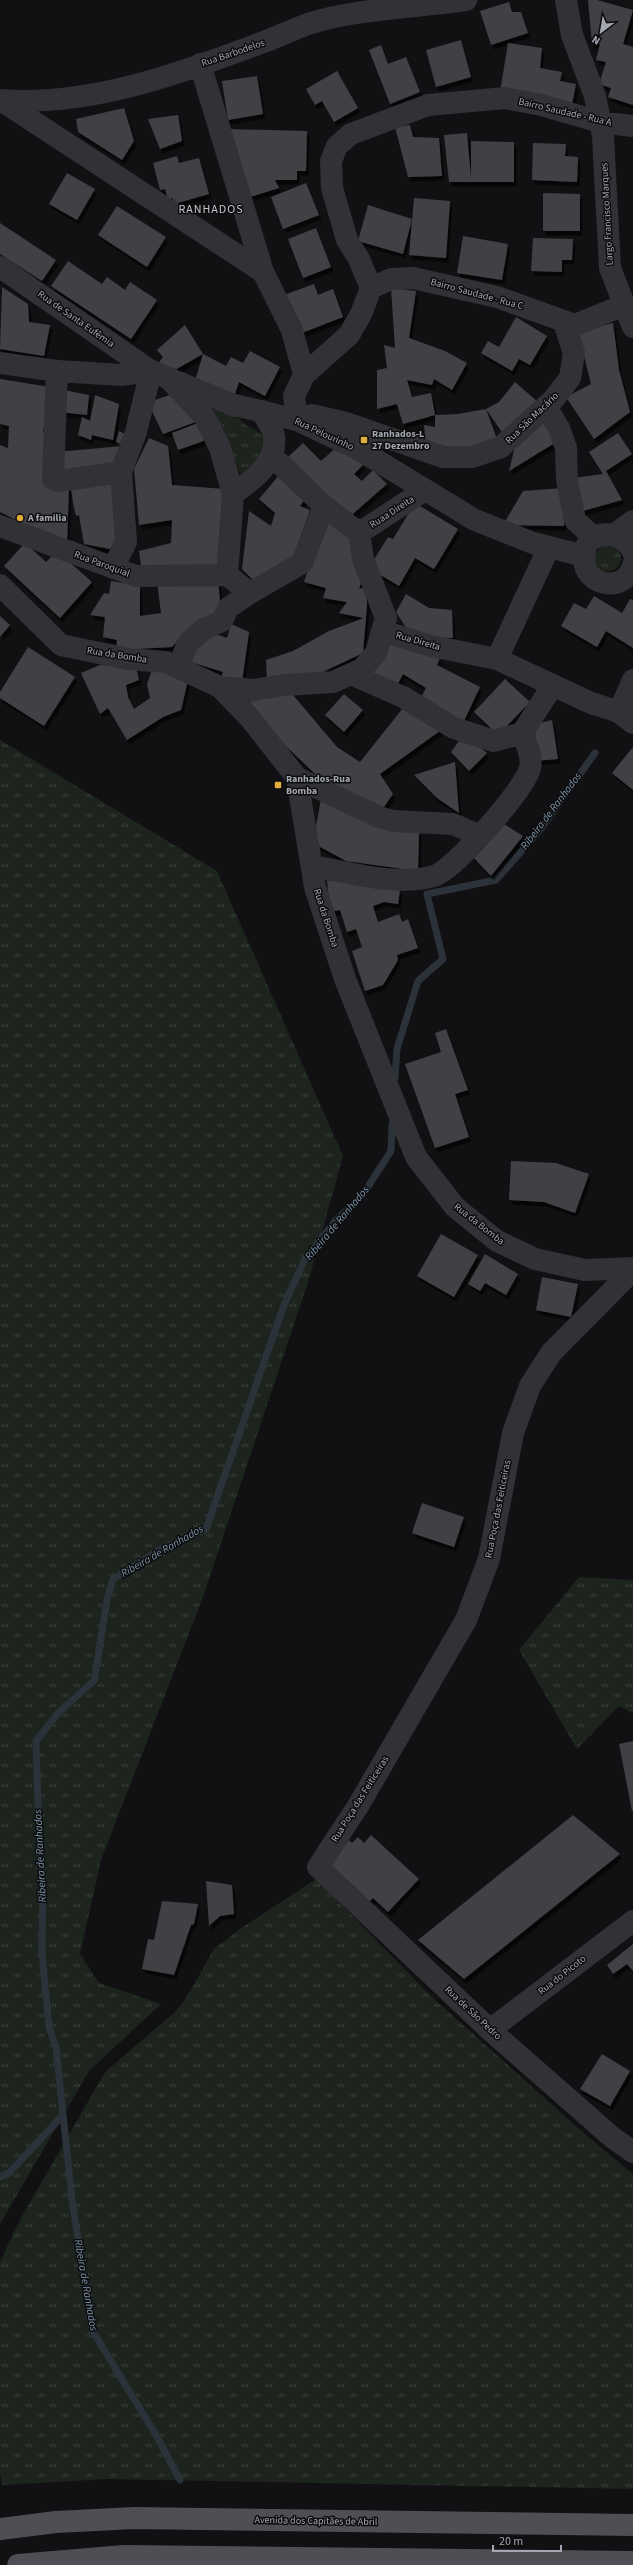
<svg xmlns="http://www.w3.org/2000/svg" width="633" height="2565" viewBox="0 0 633 2565" font-family="'Source Sans 3',sans-serif">
<defs>
<pattern id="grass-tufts" width="24" height="20" patternUnits="userSpaceOnUse"><rect width="24" height="20" fill="#1d241e"/><path d="M3 7l-1-3M5 7V3M7 7l1-3M15 17l-1-3M17 17v-4M19 17l1-3" fill="none" stroke="#3b413c"/></pattern>
<filter id="shadow"><feDropShadow dx="2.5" dy="4.5" stdDeviation="0" flood-color="#0009"/></filter>
</defs>
<rect width="100%" height="100%" fill="#111012"/>
<path fill="url(#grass-tufts)" d="M226,407L246,425L270,439L257,469L241,476L228,442L214,417V409Z
M595 558a13 13 0 1 1 26 0a13 13 0 1 1-26 0Z
M0,740L217,871L343,1156L309,1279L203,1597L101,1860L80,1954L99,1983L161,2004L89,2071L0,2224Z
M579,1577L633,1580V1713L619,1706L577,1749L519,1650Z
M316,1879L433,1998L586,2135L633,2174V2489L108,2479L2,2485L0,2473V2262L21,2218L105,2072L175,2012L185,2000L214,1949L240,1929Z"/>
<g fill="none" stroke-linecap="round" stroke-linejoin="round">
<path stroke="#2b3239" stroke-width="7" d="M395,1078L397,1049L418,981L443,959L427,894L496,880L540,830L595,753
M0,2177L9,2173L62,2116
M180,2480L156,2435L92,2330L72,2200L56,2047L49,2027L42,1953L43,1875L39,1836L36,1741L59,1712L94,1681L107,1600L113,1579L161,1549L206,1529L284,1305L305,1259L336,1220L362,1196L391,1151L392,1124"/>
</g>
<path fill="#404145" filter="url(#shadow)" d="M588,0H597L633,10L623,44L633,47V105L608,97L611,88L599,84L606,62L596,60L600,44H592Z
M509,2L512,12H521L528,33L491,45L480,11Z
M461,40L471,77L436,87L426,50Z
M508,43L542,48L540,68L562,72L560,81L576,84L572,105L500,92Z
M381,45L388,64L406,57L420,92L390,104L369,50Z
M337,71L358,108L334,122L322,101L315,105L306,89Z
M257,76L263,114L228,120L222,81Z
M124,108L134,141L122,160L78,132L76,119Z
M178,115L182,141L160,149L148,119Z
M410,125L413,137L439,138L442,176L408,177L395,127Z
M225,129L307,131L306,171H297V180H275L279,188L247,198Z
M467,133L471,179V141L514,142V182H449L444,135Z
M533,143L566,144L565,156L578,157L577,182L532,180Z
M177,156L179,163L199,158L209,194L174,204L173,198L168,199L165,189L160,190L153,163Z
M67,173L95,189L77,220L49,204Z
M306,183L319,215L283,229L271,197Z
M543,193L580,194V231H543Z
M414,198L450,201L446,258L409,255Z
M368,205L412,219L403,254L358,241Z
M117,206L166,237L147,267L98,235Z
M0,223L56,260L42,281L0,254Z
M316,228L331,267L303,278L288,239Z
M463,236L508,244L502,280L457,273Z
M533,238L573,239L572,260H562V272L531,271Z
M68,261L102,284L107,277L125,290L130,282L157,300L131,339L51,286Z
M314,284L318,295L333,289L343,317L299,334L284,295Z
M2,287L28,304L29,322L50,325L44,356L0,349Z
M391,288L416,291L409,338L445,351L467,363L452,390L434,379L432,385L407,380L412,397L431,393L435,415L403,424L397,404L377,409V370L387,368L384,345L395,348Z
M516,317L547,336L530,365L519,359L512,371L481,353L488,341L499,347Z
M613,323L619,370L630,412L594,439L566,397L591,384L578,332Z
M185,325L203,354L173,371L159,362L163,357L157,350Z
M250,351L280,367L265,396L239,382L234,397L195,381L203,354L226,366L231,357L243,363Z
M0,379L50,387L43,432L49,433L69,486L67,545L0,512V445L8,448L9,426L0,424Z
M515,382L538,402L504,435L486,409L499,402Z
M59,389L89,395L87,415L59,412Z
M175,393L201,420L163,434L152,411L155,400Z
M95,395L119,404L113,440L92,435L91,440L78,435L82,417L90,421Z
M486,409L497,439L466,448L426,446L424,425L435,427V415L458,414Z
M548,419L558,441L509,471L517,438Z
M203,421L209,439L178,450L172,433Z
M119,431L132,438L127,447L116,442Z
M618,433L632,454L606,471L622,500L579,512L573,478L603,474L589,452Z
M149,438L168,446L172,485L225,489L221,571L141,565L139,551L171,543L172,520L139,525L134,469Z
M303,443L321,461L339,445L363,465L354,474L362,481L373,470L387,484L347,519L288,457Z
M123,446L115,469L59,476L56,452Z
M280,474L307,497L300,506L310,510L292,561L256,583L242,569L249,511L271,526L275,513L259,499Z
M117,478L122,529L110,549L84,544L79,515L76,516L73,503L71,487Z
M563,488L564,526L503,525L523,491Z
M415,503L458,529L434,569L415,558L399,586L369,568L388,537L393,539Z
M325,520L352,538L363,565L357,575L363,579L359,588L366,589L367,605L363,653L314,676L267,682L266,660L293,651L329,631L364,618L339,613L347,602L323,598L326,588L304,582Z
M25,543L46,562L57,551L92,582L60,618L4,566Z
M218,578L221,613L186,631L172,647L116,650L117,640L103,637L105,617L90,615L104,593L109,594L111,581L140,586V616L161,613L157,582Z
M406,594L429,608L452,610L453,638L412,637L396,612Z
M594,596L622,613L630,599L633,600V648L606,631L597,647L561,626L574,603L586,609Z
M0,616L10,625L0,637Z
M231,624L249,632L242,682L221,678L223,672L188,661L194,643L202,646L207,631L227,638Z
M390,636L440,658L437,665L480,687L462,725L418,703L426,688L403,674L394,691L366,674Z
M28,647L75,677L44,726L0,698V692Z
M100,665L136,667L139,680L126,685L128,697L134,709L150,698L147,684L153,667L188,680L181,710L163,717L127,740L108,708L100,714L81,673Z
M505,679L530,702L498,735L474,712Z
M288,689L337,747L360,762L407,703L444,728L380,774L393,794L379,814L343,795L313,772L268,729L247,697Z
M344,694L363,710L344,732L325,715Z
M552,720L558,759L533,761L536,724Z
M464,734L487,753L469,771L451,752Z
M633,747V790L612,773Z
M455,762L459,813L437,798L414,775Z
M321,799L419,831L418,871L346,861L313,843Z
M501,822L523,836L491,876L471,855Z
M327,880L400,890L398,904L384,902L373,906L378,922L399,914L402,922L408,919L418,948L397,955L398,960L383,985L365,991L352,951L362,947L356,929L347,932L340,910L330,912Z
M446,1029L468,1090L455,1094L469,1137L435,1148L405,1064L441,1052L435,1033Z
M511,1161L556,1163L589,1174L575,1213L544,1202L509,1200Z
M441,1234L478,1255L454,1297L417,1276Z
M485,1254L518,1274L506,1295L485,1283L480,1291L468,1284Z
M542,1277L578,1284L571,1317L536,1310Z
M422,1503L464,1517L454,1547L412,1533Z
M633,1741V1810L632,1811L619,1744Z
M573,1815L620,1854L464,1979L418,1940Z
M371,1835L419,1879L388,1912L373,1898L368,1903L327,1864L349,1840L352,1843L358,1837L364,1843Z
M206,1881L232,1885L234,1914L220,1916L209,1926Z
M162,1901L198,1904L194,1924L191,1925L174,1975L142,1969L148,1939L154,1940Z
M633,1944V1971L627,1964L613,1974L607,1965Z
M602,2054L630,2071L610,2106L580,2089Z"/>
<g fill="none" stroke-linecap="round" stroke-linejoin="round">
<path stroke="#323236" stroke-width="22" d="M566,0L572,35L595,96L603,136L610,268L633,327
M200,64L263,272
M0,100C90,107 177,74 261,43C277,37 292,30 308,24C359,8 414,8 466,0
M2,101L263,272L292,330L304,375
M0,267L151,371L136,432L121,472L126,542L113,568
M371,288L391,279L413,278L497,297L575,325L624,305
M564,322L574,353L570,378L553,400L501,447L472,457H443L346,423L312,415L297,420L294,396L304,375L349,335L361,314L371,288L359,259L347,240L332,188L331,161L337,146L351,134L428,105L505,98L541,105L600,122L633,126
M57,371L53,479L59,481L121,472
M171,381L204,416L220,448L233,494L227,575
M546,407L559,428L566,448L567,480L575,520L594,538
M272,456L324,506L359,533L363,559L386,618L382,631L431,646L497,659L591,703L619,712L633,723
M233,494C252,481 278,462 274,436C273,428 265,419 262,411
M0,526L136,576L227,575L250,593
M359,533L425,490
M615,534L633,521
M497,659L549,547
M178,667L188,643L204,629L222,621L228,608L250,593L302,563L324,506
M351,674L403,697L454,728L494,741L522,733L553,685
M220,687L253,690L285,685L333,682L362,669L376,653L382,631
M619,712L633,680
M297,778L379,817L393,821L453,824L480,836
M312,866C350,872 396,887 434,876C454,870 525,789 530,768C533,758 526,743 522,733
M633,1270L551,1353L530,1386L513,1433L489,1559L466,1620L358,1806L318,1867L490,2030L613,2138L633,2152
M490,2030L633,1921"/>
<path stroke="#323236" stroke-width="22" d="M0,363L57,371L121,375L151,371L231,404L297,420L358,449L475,520L533,543L584,556
M633,552C622,527 584,528 584,557C583,587 626,594 633,565
M0,585L61,645L128,659L166,662L220,687L250,718L297,778L315,887L345,979L416,1157L455,1207L497,1241L535,1259L585,1270L633,1268"/>
<path stroke="#4e4f55" stroke-width="22" d="M0,2529L56,2522L134,2518L633,2525
M18,2565L124,2556L633,2562"/>
</g>
<g fill="#e0ad3a" stroke="#0c0c0d" stroke-width="1.5">
<rect x="360" y="436" width="8" height="8" rx="2"/>
<circle cx="20" cy="518" r="4"/>
<rect x="274" y="781" width="8" height="8" rx="2"/>
</g>
<g text-anchor="middle" dominant-baseline="central" stroke-width="3" stroke-linejoin="round" paint-order="stroke">
<g font-size="10" fill="#a3a7b1" stroke="#0c0c0d">
<text transform="translate(233 53) rotate(-19)">Rua Barbodelos</text>
<text transform="translate(565 112) rotate(13)">Bairro Saudade - Rua A</text>
<text transform="translate(607 214) rotate(-93)">Largo Francisco Marques</text>
<text transform="translate(477 294) rotate(15)">Bairro Saudade - Rua C</text>
<text transform="translate(76 319) rotate(35)">Rua de Santa Eufêmia</text>
<text transform="translate(532 418) rotate(-44)">Rua São Macário</text>
<text transform="translate(324 434) rotate(25)">Rua Pelourinho</text>
<text transform="translate(392 512) rotate(-33)">Ruaa Direita</text>
<text transform="translate(102 564) rotate(20)">Rua Paroquial</text>
<text transform="translate(418 641) rotate(16)">Rua Direita</text>
<text transform="translate(117 655) rotate(9)">Rua da Bomba</text>
<text transform="translate(326 918) rotate(72)">Rua da Bomba</text>
<text transform="translate(479 1224) rotate(38)">Rua da Bomba</text>
<text transform="translate(498 1509) rotate(-79)">Rua Poça das Feiticeiras</text>
<text transform="translate(360 1799) rotate(-58)">Rua Poça das Feiticeiras</text>
<text transform="translate(562 1975) rotate(-38)">Rua do Picoto</text>
<text transform="translate(473 2013) rotate(43)">Rua de São Pedro</text>
<text transform="translate(316 2521) rotate(1)">Avenida dos Capitães de Abril</text>
</g>
<g font-size="10" font-weight="bold" fill="#a3a7b1" stroke="#0c0c0d" text-anchor="start">
<text x="372" y="434">Ranhados-L<tspan x="372" dy="12">27 Dezembro</tspan></text>
<text x="28" y="518">A familia</text>
<text x="286" y="779">Ranhados-Rua<tspan x="286" dy="12">Bomba</tspan></text>
</g>
<g font-size="11" font-style="italic" fill="#7c93aa" stroke="#0c0c0d">
<text transform="translate(551 811) rotate(-53)">Ribeira de Ranhados</text>
<text transform="translate(337 1223) rotate(-50)">Ribeira de Ranhados</text>
<text transform="translate(162 1551) rotate(-30)">Ribeira de Ranhados</text>
<text transform="translate(40 1856) rotate(-93)">Ribeira de Ranhados</text>
<text transform="translate(86 2285) rotate(80)">Ribeira de Ranhados</text>
</g>
<g font-size="12" letter-spacing="1" fill="#c4c6ce" stroke="#0c0c0d">
<text x="211" y="209">RANHADOS</text>
</g>
</g>
<g transform="translate(601 32) rotate(211)" stroke="#0c0c0d" stroke-width="3" paint-order="stroke">
<path d="M0-3L7 15L0 10L-7 15Z" fill="#a3a7b1"/>
<text y="-6" font-size="11" font-weight="bold" text-anchor="middle" fill="#a3a7b1">N</text>
</g>
<path d="M493 2545v6h68v-6" fill="none" stroke="#a3a7b1" stroke-width="2"/>
<text x="499" y="2545" font-size="12" fill="#a3a7b1" stroke="#0c0c0d" stroke-width="3" paint-order="stroke">20 m</text>
</svg>
